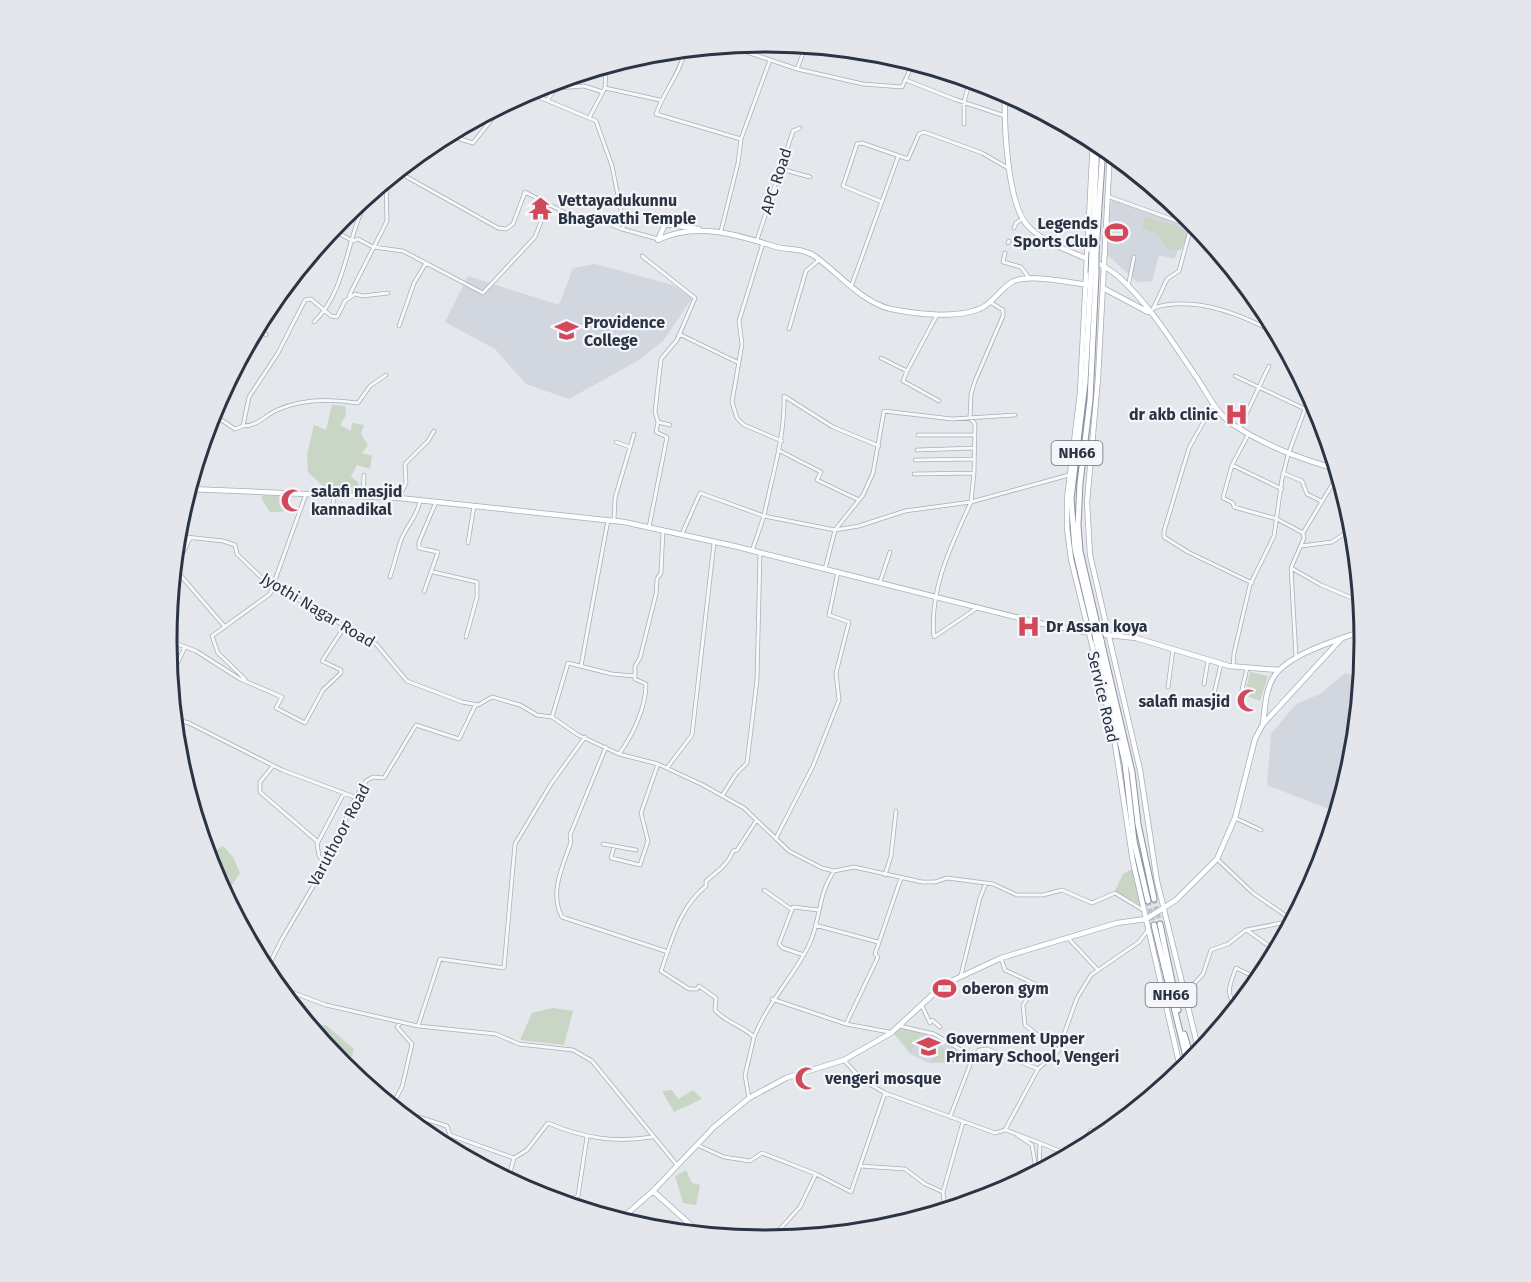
<svg xmlns="http://www.w3.org/2000/svg" width="1531" height="1282" viewBox="0 0 1531 1282" font-family="'Fira Sans',sans-serif">
<rect width="100%" height="100%" fill="#e4e7ec"/>
<path fill="#d2d6de" d="M1112,199L1189,227L1174,259L1159,255L1152,281L1137,282L1104,252Z
M595,264L673,285L692,298L664,340L639,360L569,399L526,384L495,349L445,322L468,276L559,305L573,268Z
M1345,673L1361,679L1353,758L1337,812L1267,785L1271,734L1296,704L1320,694Z
M900,1028L922,1031L964,1053L959,1063H928L910,1054L894,1034Z"/>
<path fill="#c9d6c5" d="M1145,217L1181,227L1189,233L1181,250H1169L1157,234L1142,228Z
M332,405L345,406L346,415L340,425L351,431L352,423L364,425L361,434L368,445L362,453L372,456L370,469L357,465L351,477L358,482L360,496L328,491L308,472L307,455L314,425L326,430Z
M263,495L287,497L285,510L281,512H270L261,498Z
M1250,672L1268,676L1260,701L1245,695Z
M223,846L233,857L240,873L225,895L207,855Z
M1133,868L1142,901L1139,904L1115,891L1123,874Z
M553,1008L573,1011L564,1045L520,1040L532,1013Z
M326,1025L354,1049L348,1069L313,1029L314,1026Z
M901,1029L921,1033L910,1052L895,1034Z
M939,1046L961,1057L958,1062L931,1061Z
M672,1090L678,1099L693,1090L702,1099L674,1112L662,1091Z
M686,1170L692,1183L700,1185L696,1205L683,1203L675,1176Z"/>
<g fill="none" stroke-linecap="round" stroke-linejoin="round">
<path stroke="#bfc3cb" stroke-width="5" stroke-dasharray="5 2.5" stroke-linecap="butt" d="M1154,899L1160,924
M1148,901L1154,925"/>
<defs>
<path id="street" d="M729,46L797,69L806,46
M685,50C680,74 664,91 656,114L741,139
M797,69L863,84L902,87L913,63
M906,80L954,99L1005,116
M605,88L660,100
M548,99L556,88L584,86L603,92
M589,118L605,88L606,67
M964,124V102L970,80
M447,135L473,143L502,106
M781,169L810,177
M398,172L498,228L506,229L513,224L525,192L548,204
M1107,196L1199,229
M882,202L843,186L857,144L862,143L908,159L919,134L924,132L982,153L1008,168
M1014,228L1016,223L1022,219
M622,229L658,239
M332,230L353,241L358,239L373,247L403,251L483,293L535,237L548,204L586,223L589,216L622,229L624,226L612,166L596,121L527,92
M721,231L738,163L741,139L770,60
M757,240L793,131L800,128
M763,243L739,321L742,344L732,402L737,418L744,425L782,441
M1008,243L1009,241
M1005,253L1003,262L1021,267L1029,278
M642,256L695,298L677,340L661,359L655,412L658,422L656,432L667,437L649,527
M851,287L898,157
M1128,287L1134,257
M349,296L387,221L386,181
M1153,308C1190,296 1235,312 1268,329L1272,325
M1153,309L1167,279L1179,271L1191,227
M314,322C348,289 346,235 369,196
M259,325L266,335
M399,326L414,283L426,263
M789,329L806,271L819,260
M679,334L739,363
M881,358L907,371L937,315
M907,371L903,381L939,401
M1235,376L1305,409
M1213,405L1189,448L1164,531V537L1188,552L1252,583
M212,414L235,429L243,426L249,397L278,353L305,300L311,299L331,316L337,317L345,301L355,294L363,296L388,293
M658,422L670,425
M243,426C258,426 264,416 277,410C301,399 331,399 358,403L370,386L386,375
M1240,427L1269,366
M918,435H975
M1248,435L1232,465L1282,489
M616,442L630,447
M917,450L974,448
M780,451L821,472L817,480L859,500
M915,460L974,459
M1232,465L1223,498L1233,503L1234,507L1277,519L1303,533L1304,538L1291,568L1321,585L1357,600L1361,611
M1283,473L1302,481L1307,494L1321,501
M914,474L974,473L975,424L970,418L971,394L975,381L1003,316V310L990,302
M363,496L364,475
M399,498L406,483L405,464L428,441L434,431
M333,503L334,495
M614,521L615,498L634,434
M1303,533L1338,475
M682,534L700,493L764,516C772,475 785,438 784,396L833,427L879,446
M177,536L223,541L235,545L237,554L264,580L376,644L407,681L462,702L478,705L492,697L520,705L537,715L552,717L578,735L619,754L658,764L703,785L744,808L789,851L822,868L834,871L854,867L922,882H935L947,878L993,884L1017,895H1043L1062,890L1092,903L1115,893L1143,910
M190,538L175,569L225,627
M468,543L474,506
M1301,546L1332,542L1353,528
M752,551L764,516L835,530L863,495L873,473L884,411L952,419L1015,415
M1291,568L1296,657
M825,569L835,530L859,526L905,511L971,502L974,473
M433,572L477,582V597L466,637
M390,577C394,565 397,552 401,540C407,525 417,517 420,501
M880,582L890,552
M424,592L438,552L419,548V542L436,502
M977,608L934,637C929,589 952,544 971,502L1069,475
M167,640L196,651L240,679L282,697L276,708L305,723L323,690L341,673V670L322,661L345,626
M581,666L608,520
M1233,667L1234,653L1250,585L1274,536L1282,479L1288,455L1305,409L1313,400
M170,679L185,647
M245,679L218,653L212,636L270,594L306,494
M1204,684L1208,660
M1168,687L1173,649
M1218,701L1213,698L1221,664
M1239,703L1247,668
M552,717L568,663L612,674L635,676
M174,719L189,723L282,770L357,798
M606,747L570,835L571,842C563,866 549,892 562,917L668,952
M619,754C633,735 646,707 646,684L635,679V666L640,658L656,594L657,579L661,573L663,530
M273,766L260,782V792L318,842
M667,768L692,735L714,543
M722,796L736,774L747,763L757,680L760,553
M1235,818L1261,830
M776,838L813,766L839,700L836,673L849,622L829,615L838,572
M603,844L636,850
M614,846L611,858L640,865L648,841L641,813L658,764
M1217,859L1253,893L1292,920
M326,864L319,856L317,844L344,793
M885,875L891,856L896,811
M764,890L791,909
M815,925L878,942
M1248,931L1276,951
M1068,938L1097,969
M804,955L783,948L779,944L793,907L818,910
M1001,958L1005,970L1037,985L1023,1005L1025,1025L1058,1051
M266,971L282,939L328,861L353,802L366,781L373,777L384,778L416,725L459,739L476,704
M961,975L980,898L986,883
M278,987L326,1005L418,1026L440,959L504,968L515,844L551,784L585,737
M1186,993L1203,974L1211,950L1228,944L1246,930L1292,921
M772,999L846,1024
M922,1006L930,1023L932,1020L940,1027
M1236,1007C1225,993 1230,984 1236,968L1259,979
M401,1022L397,1027L412,1044L402,1087L394,1102L399,1111L447,1126L450,1135L514,1158
M418,1026L496,1034L519,1044L573,1050L592,1061L677,1165
M900,1026L934,1034L973,1057
M889,1032L846,1024L878,957L875,954L901,878
M754,1037C769,1000 793,978 809,945C821,920 817,896 834,871
M844,1060L861,1079L885,1093L995,1133L1005,1130L1038,1069L1058,1051L1077,998L1091,975L1139,942L1148,930
M749,1098L745,1075L754,1037C743,1026 725,1022 715,1010L716,998L699,986L697,989H689L661,971C672,940 679,908 706,886V881C716,873 729,863 733,851L737,850L756,821
M950,1117L973,1057L979,1050L987,1049L1038,1069
M1006,1130L1040,1143
M1017,1135L1032,1145L1035,1163L1033,1174
M697,1145L724,1157L750,1161L762,1153L816,1174L851,1192L885,1093
M1081,1148L1091,1130L1103,1135
M860,1166L905,1169L925,1184L943,1192L945,1209
M1039,1170L1040,1143L1069,1155
M508,1179L514,1158L527,1150L548,1123C583,1138 615,1143 652,1137
M943,1192L963,1122
M564,1203L578,1196L587,1137
M716,1235L724,1229L738,1237
M771,1239L800,1207L816,1174"/>
<path id="secondary" d="M1005,93C1004,124 1007,204 1028,226C1052,252 1092,254 1119,277C1150,305 1173,343 1197,378C1207,393 1217,414 1232,424C1266,446 1298,458 1336,469
M1093,140L1080,393L1067,499V528L1071,559L1113,731L1133,862L1181,1071
M1110,152L1098,378L1087,502L1090,555L1140,770L1157,881L1199,1052
M658,240C696,222 735,234 773,246C788,251 802,247 816,257C838,273 863,303 891,309C916,314 962,320 985,306C995,299 1002,288 1012,282C1028,273 1070,283 1089,285
M658,240L665,224L699,229
M1103,288L1148,312
M189,489L399,498L624,522L734,546L1039,623L1090,633L1136,638L1229,666L1279,670
M1263,724C1265,709 1265,692 1273,678C1286,655 1339,639 1363,631
M653,1191L701,1234
M620,1220L653,1191L714,1127L749,1098L786,1078L844,1060L891,1033L943,985L1001,958L1117,923L1146,919L1176,900L1217,859L1235,818L1255,739L1263,724L1342,638"/>
<path id="highway" d="M1092,252L1097,143
M1096,252L1103,147
M1091,273L1085,383L1071,499L1075,549L1094,630
M1096,274L1090,400L1080,483L1078,525L1080,551L1098,629
M1096,640L1125,763L1134,841L1148,901
M1101,640L1132,772L1138,824L1154,899
M1160,924L1178,1010
M1154,925L1188,1065
M1184,1034L1192,1061"/>
</defs>
<use href="#street" stroke="#a9aeb7" stroke-width="4.5"/>
<use href="#secondary" stroke="#a9aeb7" stroke-width="6"/>
<use href="#highway" stroke="#8b94a3" stroke-width="7"/>
<use href="#street" stroke="#f7f8fa" stroke-width="3"/>
<use href="#secondary" stroke="#fff" stroke-width="4.5"/>
<use href="#highway" stroke="#fff" stroke-width="5"/>
<defs>
<path id="highway-bridge" d="M1091,273L1092,252
M1096,274V252
M1098,629L1101,640
M1094,630L1096,640"/>
</defs>
<use href="#highway-bridge" stroke="#8b94a3" stroke-width="7" stroke-linecap="butt"/>
<use href="#highway-bridge" stroke="#fff" stroke-width="5"/>
</g>
<defs>
<symbol id="temple-bare" viewBox="-9 -9 18 18"><path d="M0-6L5-2H3V0L6.5 2.5H4V6H1.5V3h-3V6H-4V2.5H-6.5L-3 0V-2H-5Z" fill="#d1495b" stroke="#f4f6f9" stroke-width="2.5" paint-order="stroke"/></symbol>
<symbol id="stadium-bare" viewBox="-9 -9 18 18"><path d="M0-5a6.5 5 0 1 0 0 10a6.5 5 0 1 0 0-10ZM-3.5-1.8h7v3.6h-7Z" fill="#d1495b" stroke="#f4f6f9" stroke-width="2.5" paint-order="stroke"/></symbol>
<symbol id="university-bare" viewBox="-9 -9 18 18"><path d="M0-5L7-2L0 1L-7-2ZM-4 1L0 2.5L4 1V4Q0 6-4 4Z" fill="#d1495b" stroke="#f4f6f9" stroke-width="2.5" paint-order="stroke"/></symbol>
<symbol id="hospital-bare" viewBox="-9 -9 18 18"><path d="M-5-5h3v3.5h4V-5h3V5h-3V1.5h-4V5h-3Z" fill="#d1495b" stroke="#f4f6f9" stroke-width="2.5" paint-order="stroke"/></symbol>
<symbol id="mosque-bare" viewBox="-9 -9 18 18"><path d="M3.5-4.9A6 6 0 1 0 3.5 4.9A5 5 0 1 1 3.5-4.9Z" fill="#d1495b" stroke="#f4f6f9" stroke-width="2.5" paint-order="stroke"/></symbol>
<symbol id="school-bare" viewBox="-9 -9 18 18"><path d="M0-5L7-2L0 1L-7-2ZM-4 1L0 2.5L4 1V4Q0 6-4 4Z" fill="#d1495b" stroke="#f4f6f9" stroke-width="2.5" paint-order="stroke"/></symbol>
</defs>
<g fill-rule="evenodd">
<use href="#temple-bare" x="524" y="192" width="33" height="33"/>
<use href="#stadium-bare" x="1100" y="216" width="33" height="33"/>
<use href="#university-bare" x="550" y="314" width="33" height="33"/>
<use href="#hospital-bare" x="1220" y="398" width="33" height="33"/>
<use href="#mosque-bare" x="276" y="484" width="33" height="33"/>
<use href="#hospital-bare" x="1012" y="610" width="33" height="33"/>
<use href="#mosque-bare" x="1232" y="684" width="33" height="33"/>
<use href="#stadium-bare" x="928" y="972" width="33" height="33"/>
<use href="#school-bare" x="912" y="1030" width="33" height="33"/>
<use href="#mosque-bare" x="790" y="1062" width="33" height="33"/>
</g>
<g text-anchor="middle" dominant-baseline="central" stroke-width="4.5" stroke-linejoin="round" paint-order="stroke">
<g fill="#f4f6f9" stroke="#676e7b" stroke-width="1.5">
<rect x="1051.5" y="441" width="51" height="24" rx="4.5"/>
<rect x="1145.5" y="983" width="51" height="24" rx="4.5"/>
</g>
<g font-size="15" font-weight="bold" fill="#2b3445">
<text x="1077" y="453">NH66</text>
<text x="1171" y="995">NH66</text>
</g>
<g font-size="16" fill="#2b3445" stroke="#f4f6f9">
<text transform="translate(776 181) rotate(-72)">APC Road</text>
<text transform="translate(318 610) rotate(31)">Jyothi Nagar Road</text>
<text transform="translate(1103 697) rotate(77)">Service Road</text>
<text transform="translate(339 835) rotate(-62)">Varuthoor Road</text>
</g>
<g font-size="16" font-weight="bold" fill="#2b3445" stroke="#f4f6f9" text-anchor="start">
<text x="558" y="200">Vettayadukunnu<tspan x="558" dy="18">Bhagavathi Temple</tspan></text>
<text x="1098" y="223" text-anchor="end">Legends<tspan x="1098" dy="18">Sports Club</tspan></text>
<text x="584" y="322">Providence<tspan x="584" dy="18">College</tspan></text>
<text x="1218" y="414" text-anchor="end">dr akb clinic</text>
<text x="311" y="491">salafi masjid<tspan x="311" dy="18">kannadikal</tspan></text>
<text x="1046" y="626">Dr Assan koya</text>
<text x="1230" y="701" text-anchor="end">salafi masjid</text>
<text x="962" y="988">oberon gym</text>
<text x="946" y="1038">Government Upper<tspan x="946" dy="18">Primary School, Vengeri</tspan></text>
<text x="825" y="1078">vengeri mosque</text>
</g>
</g>
<path d="M0 0H1531V1282H0ZM765 52H766A588 588 0 0 1 1354 640V642A588 588 0 0 1 766 1230H765A588 588 0 0 1 177 642V640A588 588 0 0 1 765 52Z" fill="#e4e6eb" fill-rule="evenodd"/>
<path fill="none" stroke="#2b3445" stroke-width="3" d="M765 52H766A588 588 0 0 1 1354 640V642A588 588 0 0 1 766 1230H765A588 588 0 0 1 177 642V640A588 588 0 0 1 765 52Z"/>
</svg>
